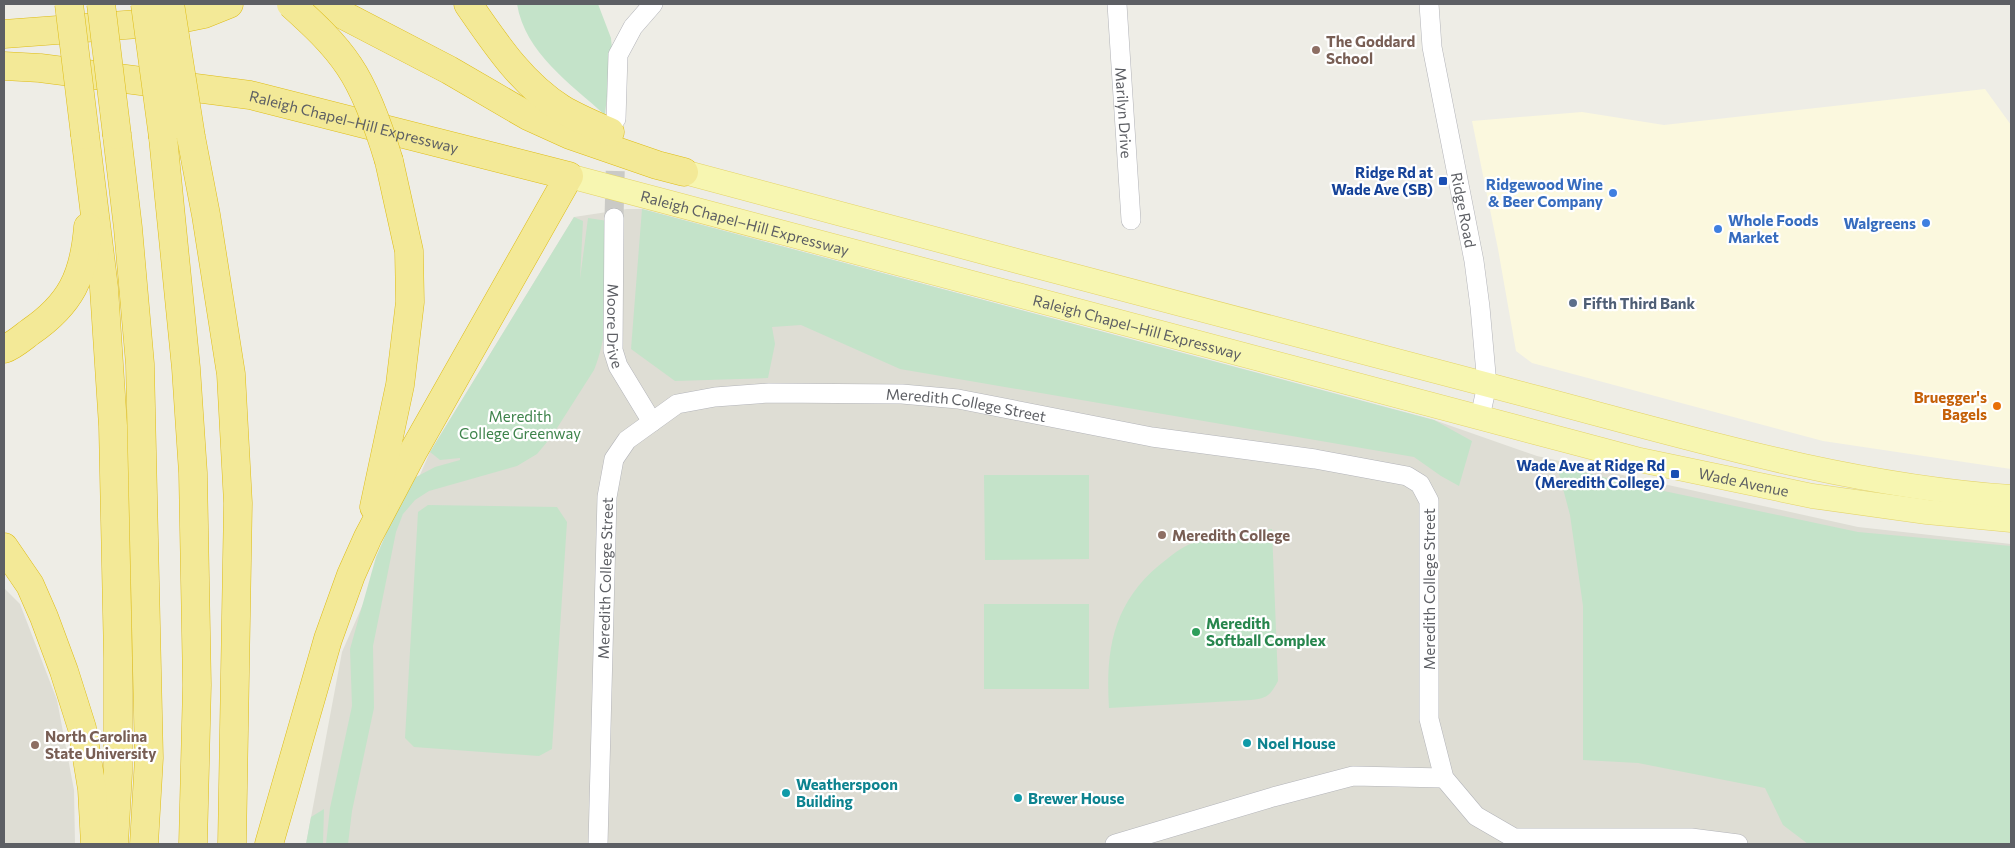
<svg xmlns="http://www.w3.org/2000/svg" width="2015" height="848" viewBox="0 0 2015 848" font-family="Commissioner,sans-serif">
<rect width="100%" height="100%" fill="#eeede6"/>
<path fill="#fbf8de" d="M1985,89L2011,125V469L1823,441L1532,363L1516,351L1498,249L1472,121L1582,112L1664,125Z"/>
<path fill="#deddd4" d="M627,209H642L1434,420L1537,456L1858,527L2011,544V844H306L342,652L430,452L574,217Z
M4,588L20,604L57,700L74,790L75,844H4Z"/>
<path fill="#c4e3c9" d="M517,4H598L611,38L612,49L605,115C571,84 525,53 517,4Z
M642,209L1434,420L1472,441L1459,486L1441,476L1414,457L900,369L801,325L772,327L775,344L768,378L675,381L631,349Z
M574,217L583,221L580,279L588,218L608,221C607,267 612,328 594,370L552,436L537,454L517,466L429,491L415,500L403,514L396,532L373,646L374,708L352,811L348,844H326L330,808L352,706L350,649L376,557L395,513L416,477L435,467L460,460V458L440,460L430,452Z
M1557,466L1645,487L1858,532L2011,546V844H1808L1783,825L1765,788L1638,763L1583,760V606L1570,515Z
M984,475H1089V559L985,560Z
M428,505L557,507L567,522L552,749L539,756L414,747L405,738L418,512Z
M1272,529L1278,681C1270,696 1267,698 1251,700L1109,708C1105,645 1115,598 1167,559C1179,549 1196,539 1211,536C1231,531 1252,531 1272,529Z
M984,604H1089V689H984Z
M324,809L323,844H306L311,817Z"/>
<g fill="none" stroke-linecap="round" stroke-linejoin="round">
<path stroke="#cacac6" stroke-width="19" stroke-dasharray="19 9" stroke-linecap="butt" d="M614,218L616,141"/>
<defs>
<g id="minor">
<path id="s1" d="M1117,4L1131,220"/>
<path id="s2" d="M1429,4L1432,47L1474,261L1480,307L1487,385L1480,417"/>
<path d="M616,119L618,55L633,27L653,4"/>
<path id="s3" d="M614,218L613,350L618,366L652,422"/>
<path id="s4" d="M598,844L607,497L614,459L627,440L677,404L715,397L769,393L902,394L958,399L1152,437L1315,459L1407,476L1420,484L1429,501V719L1444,778L1476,816L1514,838H1691L1738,844"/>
<path d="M1115,844L1273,797L1353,776L1444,778"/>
</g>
<g id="major">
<path d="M684,172C961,246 1237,320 1515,392C1680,435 1840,485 2011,497"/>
<path id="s5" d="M569,176L1640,460L1812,496L1927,512L2011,520"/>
</g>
<g id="highway">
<path d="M322,4L449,70L528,116L570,135L657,165L684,172"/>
<path d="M468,4C495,43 521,83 562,109C577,118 594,125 610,132"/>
<path d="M4,34L165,22L204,14L229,4"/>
<path id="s6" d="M4,66L40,68L250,95L569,176L414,450L368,537L351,575L328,639L269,844"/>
<path d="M85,135L104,288L113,426L118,658V773L114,844"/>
<path d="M117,135L128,228L140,364L149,758L144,844"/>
<path d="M163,137L186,368L193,473L197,685L193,844"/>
<path d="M191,137L206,215L231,374L238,503L232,844"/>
<path d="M4,349C13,346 22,338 30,332C71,304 84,276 88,227"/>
<path d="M374,507L400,385L410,302L409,251L389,161"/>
<path d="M4,547L30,585L44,617L64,671L82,728L92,789L95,844"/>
</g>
</defs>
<use href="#minor" stroke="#b3b4b9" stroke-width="20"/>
<use href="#major" stroke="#e4d368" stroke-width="25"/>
<use href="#highway" stroke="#debc15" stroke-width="29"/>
<use href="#minor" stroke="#fff" stroke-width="19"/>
<use href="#major" stroke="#f7f6b1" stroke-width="24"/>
<use href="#highway" stroke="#f3e997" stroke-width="28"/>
<defs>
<path id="highway-bridge" d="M69,4L85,135
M101,4L117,135
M145,4L163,137
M170,4L191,137
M291,4C312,23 333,42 349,66C366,91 380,131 389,161"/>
</defs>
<use href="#highway-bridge" stroke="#debc15" stroke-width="29" stroke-linecap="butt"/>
<use href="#highway-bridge" stroke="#f3e997" stroke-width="28"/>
</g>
<g fill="#8d6e63" stroke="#fff" stroke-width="2">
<circle cx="1316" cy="50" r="5"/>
<circle cx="1162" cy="535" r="5"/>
<circle cx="35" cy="745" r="5"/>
</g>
<g fill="#1a4fb4" stroke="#fff" stroke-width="2">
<rect x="1438" y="176" width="10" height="10" rx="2.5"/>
<rect x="1670" y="469" width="10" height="10" rx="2.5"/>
</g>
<g fill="#3f7fe0" stroke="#fff" stroke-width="2">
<circle cx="1613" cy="193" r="5"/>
<circle cx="1926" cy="223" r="5"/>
<circle cx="1718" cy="229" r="5"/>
</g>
<circle fill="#5c6f8a" stroke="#fff" stroke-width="2" cx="1573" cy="303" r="5"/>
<circle fill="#e8710a" stroke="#fff" stroke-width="2" cx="1997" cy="406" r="5"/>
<circle fill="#2e9e5b" stroke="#fff" stroke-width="2" cx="1196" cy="632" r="5"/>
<g fill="#0f9aa8" stroke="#fff" stroke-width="2">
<circle cx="1247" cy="743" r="5"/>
<circle cx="786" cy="793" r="5"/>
<circle cx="1018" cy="798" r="5"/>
</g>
<g text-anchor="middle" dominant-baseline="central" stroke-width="4.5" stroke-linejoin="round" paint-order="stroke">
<g font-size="15" font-weight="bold" fill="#785e54" stroke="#fff" text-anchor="start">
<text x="1326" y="41">The Goddard<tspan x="1326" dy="17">School</tspan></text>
<text x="1172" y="535">Meredith College</text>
<text x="45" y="736">North Carolina<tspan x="45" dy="17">State University</tspan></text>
</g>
<g font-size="15" fill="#5d5f64" stroke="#fff">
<text stroke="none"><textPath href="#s1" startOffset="109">Marilyn Drive</textPath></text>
<text stroke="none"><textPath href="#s6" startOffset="355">Raleigh Chapel–Hill Expressway</textPath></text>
<text stroke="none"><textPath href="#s2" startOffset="209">Ridge Road</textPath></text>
<text stroke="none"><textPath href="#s5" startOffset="182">Raleigh Chapel–Hill Expressway</textPath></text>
<text stroke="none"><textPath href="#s3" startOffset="108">Moore Drive</textPath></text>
<text stroke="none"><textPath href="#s5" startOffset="588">Raleigh Chapel–Hill Expressway</textPath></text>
<text stroke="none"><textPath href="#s4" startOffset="761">Meredith College Street</textPath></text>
<text stroke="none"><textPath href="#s5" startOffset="1214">Wade Avenue</textPath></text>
<text stroke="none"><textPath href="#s4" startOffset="266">Meredith College Street</textPath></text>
<text transform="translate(1429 589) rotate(-90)">Meredith College Street</text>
</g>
<g font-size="15" font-weight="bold" fill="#164399" stroke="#fff" text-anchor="end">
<text x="1433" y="172">Ridge Rd at<tspan x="1433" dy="17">Wade Ave (SB)</tspan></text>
<text x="1665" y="465">Wade Ave at Ridge Rd<tspan x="1665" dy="17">(Meredith College)</tspan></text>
</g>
<g font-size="15" font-weight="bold" fill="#366cbe" stroke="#fff" text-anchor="end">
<text x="1603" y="184">Ridgewood Wine<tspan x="1603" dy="17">&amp; Beer Company</tspan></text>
<text x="1728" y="220" text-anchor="start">Whole Foods<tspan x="1728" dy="17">Market</tspan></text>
<text x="1916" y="223">Walgreens</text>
</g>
<g font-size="15" font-weight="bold" fill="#4e5e75" stroke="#fff" text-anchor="start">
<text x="1583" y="303">Fifth Third Bank</text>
</g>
<g font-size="15" font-weight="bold" fill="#c56008" stroke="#fff" text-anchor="end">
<text x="1987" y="397">Bruegger's<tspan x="1987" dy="17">Bagels</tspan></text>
</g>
<g font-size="15" fill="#3e834b" stroke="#fff">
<text x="520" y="416">Meredith<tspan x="520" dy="17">College Greenway</tspan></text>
</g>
<g font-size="15" font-weight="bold" fill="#27864d" stroke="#fff" text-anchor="start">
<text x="1206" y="623">Meredith<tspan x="1206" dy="17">Softball Complex</tspan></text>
</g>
<g font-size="15" font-weight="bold" fill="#0d838f" stroke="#fff" text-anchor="start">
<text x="1257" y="743">Noel House</text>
<text x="796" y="784">Weatherspoon<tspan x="796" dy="17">Building</tspan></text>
<text x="1028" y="798">Brewer House</text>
</g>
</g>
<rect width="2015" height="848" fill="none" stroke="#5d5f64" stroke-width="10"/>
</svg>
